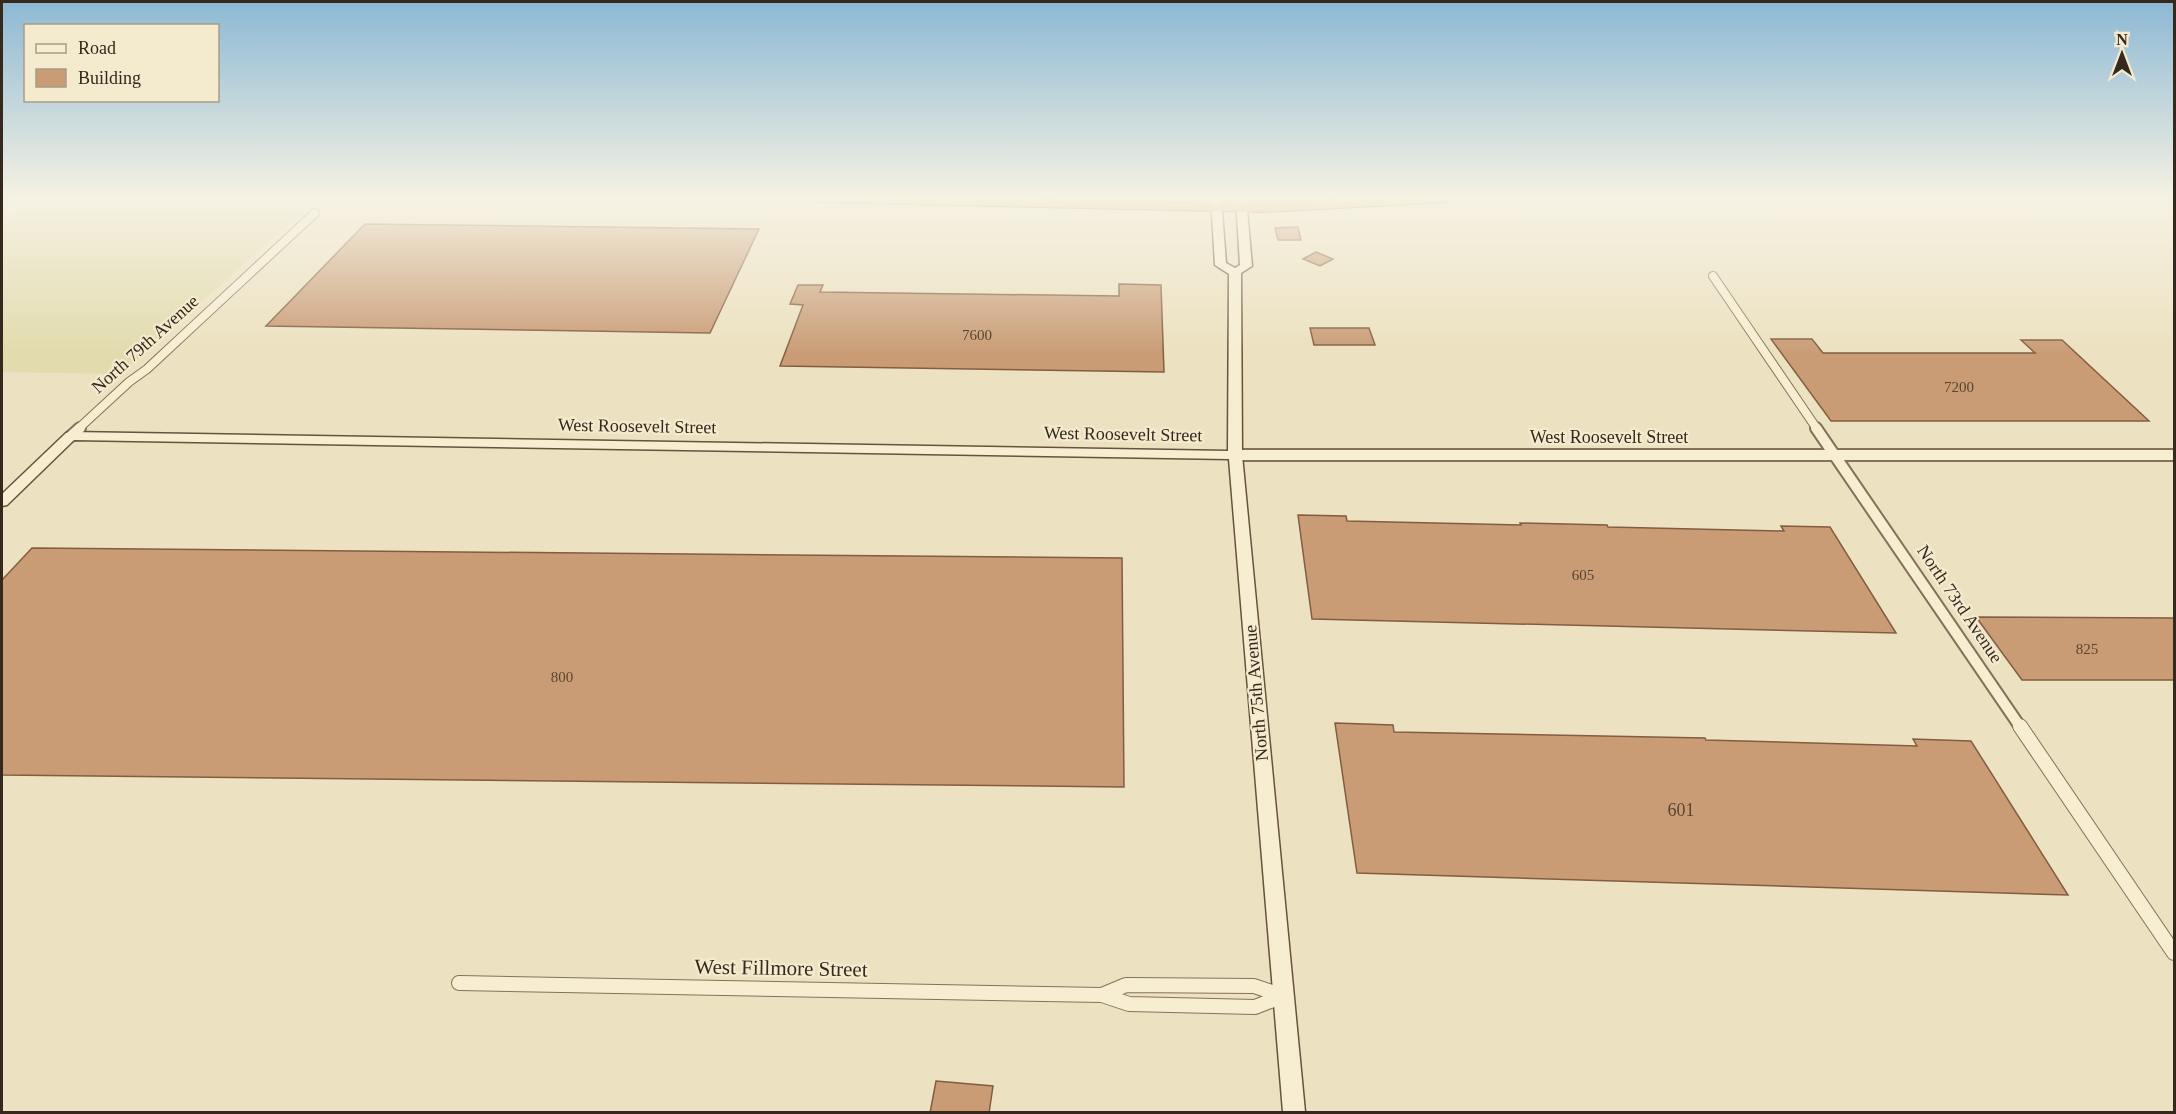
<svg xmlns="http://www.w3.org/2000/svg" width="2176" height="1114" viewBox="0 0 2176 1114" font-family="'Times New Roman',serif">
<rect width="100%" height="100%" fill="#ece1c0"/>
<path fill="#e1dbad" d="M302,212L121,374L2,372V215Z"/>
<path fill="#c99c76" stroke="#835d3f" stroke-width="1.5" d="M365,224L759,229L710,333L266,326Z
M1298,227L1301,240H1278L1275,228Z
M1316,252L1333,259L1320,266L1303,259Z
M1119,284L1161,285L1164,372L780,366L803,305L790,304L798,285H823L820,292L1119,296Z
M1310,328H1369L1375,345H1314Z
M1771,339H1812L1823,353H2035L2021,340H2062L2149,421H1831Z
M1298,515L1346,516L1347,521L1521,525L1520,523L1607,525L1608,527L1784,531L1781,526L1830,527L1896,633L1312,619Z
M32,548L1122,558L1124,787L2,775V580Z
M1976,617L2175,618V680H2022Z
M1335,723L1393,725L1394,732L1705,738L1706,740L1917,746L1913,739L1971,741L2068,895L1357,873Z
M936,1081L993,1086L989,1113H930Z"/>
<g fill="none" stroke-linecap="round" stroke-linejoin="round">
<defs>
<path id="street-far2" d="M1713,276L1817,429
M78,429L129,382L147,369L315,213"/>
<path id="street-far1" d="M1816,428L2021,728
M71,436L80,428
M1235,455H2174"/>
<path id="street" d="M2020,726L2174,953
M459,983L1102,995L1129,1004L1255,1007L1283,996
M1102,995L1126,985L1254,986L1283,996"/>
<path id="secondary" d="M1211,198H1221L1226,263L1235,268L1240,265L1236,198H1246L1252,266L1241,273L1242,455L1305,1112H1283L1229,459L74,440L7,505L2,506V494L66,433L71,432L1228,451L1229,274L1215,265Z"/>
<path id="highway" d="M810,198H989L1217,204L1369,198H1454L1448,202L1264,212L816,202Z"/>
</defs>
<use href="#street-far2" stroke="#847258" stroke-width="10"/>
<use href="#street-far1" stroke="#847258" stroke-width="14"/>
<use href="#street" stroke="#847258" stroke-width="16"/>
<use href="#secondary" stroke="#66533c" stroke-width="3"/>
<use href="#highway" stroke="#52402d" stroke-width="2"/>
<use href="#street-far2" stroke="#f7eed2" stroke-width="8"/>
<use href="#street-far1" stroke="#f7eed2" stroke-width="10"/>
<use href="#street" stroke="#f7eed2" stroke-width="14"/>
<use href="#secondary" fill="#f7eed2" fill-rule="evenodd"/>
<use href="#highway" fill="#daa452" fill-rule="evenodd"/>
</g>
<linearGradient id="sky" x2="0" y2="1"><stop stop-color="#8cb8d4"/><stop offset="0.56" stop-color="#f6f2e3"/><stop offset="1" stop-color="#f6f2e3" stop-opacity="0"/></linearGradient>
<rect width="2176" height="354" fill="url(#sky)"/>
<g text-anchor="middle" dominant-baseline="central" stroke-width="4.5" stroke-linejoin="round" paint-order="stroke">
<g font-size="15" fill="#594632">
<text x="977" y="335">7600</text>
<text x="1959" y="387">7200</text>
<text x="1583" y="575">605</text>
<text x="2087" y="649">825</text>
<text x="562" y="677">800</text>
</g>
<g font-size="18" fill="#34291c" stroke="#f4ebcf">
<text transform="translate(145 344) rotate(-42)">North 79th Avenue</text>
<text transform="translate(637 426) rotate(1)">West Roosevelt Street</text>
<text transform="translate(1123 434) rotate(1)">West Roosevelt Street</text>
<text x="1609" y="437">West Roosevelt Street</text>
<text transform="translate(1960 604) rotate(56)">North 73rd Avenue</text>
<text transform="translate(1256 693) rotate(-95)">North 75th Avenue</text>
</g>
<g font-size="18" fill="#594632">
<text x="1681" y="810">601</text>
</g>
<g font-size="21" fill="#34291c" stroke="#f4ebcf">
<text transform="translate(781 968) rotate(1)">West Fillmore Street</text>
</g>
</g>
<rect width="2176" height="1114" fill="none" stroke="#34291c" stroke-width="6"/>
<rect x="24" y="24" width="195" height="78" fill="#f4ebcf" stroke="#a79d87" stroke-width="1.5"/>
<rect x="36" y="44" width="30" height="9" fill="#f7eed2" stroke="#a79d87" stroke-width="1.5"/>
<text x="78" y="54" font-size="18" fill="#34291c">Road</text>
<rect x="36" y="69" width="30" height="18" fill="#c99c76" stroke="#a79d87" stroke-width="1.5"/>
<text x="78" y="84" font-size="18" fill="#34291c">Building</text>
<g transform="translate(2122 54)" stroke="#f4ebcf" stroke-width="4.5" paint-order="stroke">
<path d="M0-4.5L10 22L0 15L-10 22Z" fill="#34291c"/>
<text y="-9" font-size="16" font-weight="bold" text-anchor="middle" fill="#34291c">N</text>
</g>
</svg>
